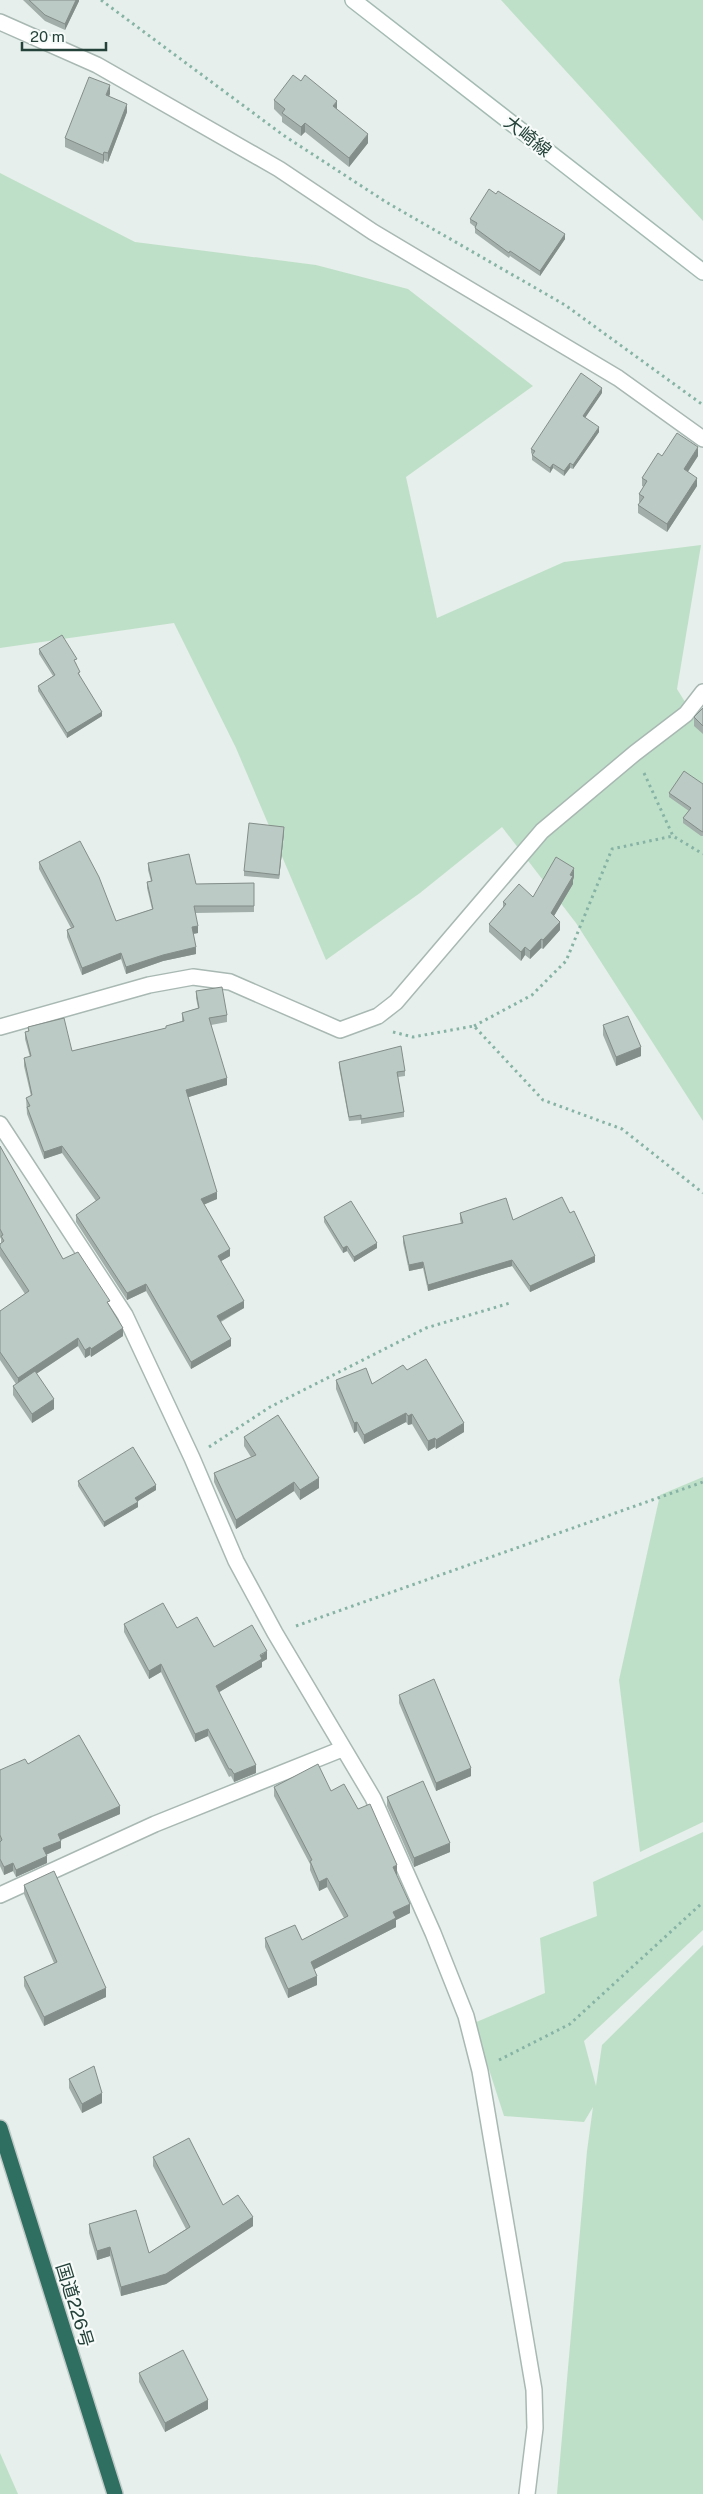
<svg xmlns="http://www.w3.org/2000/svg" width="703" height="2494" viewBox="0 0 703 2494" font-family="'Public Sans','Noto Sans JP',sans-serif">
<rect width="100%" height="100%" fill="#e6efeb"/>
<path fill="#bfe0c8" d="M501,0H703V221Z
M0,173L135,242L316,265L408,289L533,386L406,477L437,618L564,562L701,545L677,689L703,731V1121L576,923L502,827L420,893L326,960L236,748L174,623L0,648Z
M703,1477V1822L640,1852L619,1680L660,1495Z
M703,1832V1930L584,2041L596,2086L602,2045L703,1945V2494H557L587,2151L593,2107L584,2122L504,2116L474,2023L545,1993L540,1938L597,1916L593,1882Z
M0,2453L18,2494H0Z"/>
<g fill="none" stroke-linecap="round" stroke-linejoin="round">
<defs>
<path id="street" d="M0,22L97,65L279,169L373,232L618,378L703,439
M0,1027L149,985L193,977L230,982L340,1030L378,1016L396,1002L542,831L635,753L686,714L703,692
M0,1124L125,1315L192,1458L236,1561L275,1633L373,1798L433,1933L466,2016L480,2071L534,2390L535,2428L527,2494
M0,1895L155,1824L342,1749"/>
<path id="secondary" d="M353,0L703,272"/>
<path id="highway" d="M0,2128L115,2494"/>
</defs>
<use href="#street" stroke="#a8b8b2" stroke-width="18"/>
<use href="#secondary" stroke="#a4bbb3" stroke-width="18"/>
<use href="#highway" stroke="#c2cac8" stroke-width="18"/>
<path stroke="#86b3a5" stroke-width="3" stroke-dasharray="2.5 4" stroke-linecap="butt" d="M101,0L283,135L386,202L565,305L703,405
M644,773L673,836L703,854
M474,1026L532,995L566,961L612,849L673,836
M393,1032L413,1037L474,1026L543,1100L622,1129L703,1193
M209,1447L270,1407L426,1328L510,1303
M296,1626L703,1482
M499,2060L570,2024L701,1904"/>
<use href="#street" stroke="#fff" stroke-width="15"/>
<use href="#secondary" stroke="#fff" stroke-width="15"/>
<use href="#highway" stroke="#2f6f62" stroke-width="15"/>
</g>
<path fill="#a1aea9" d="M23,0H79V1L65,30L45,21Z
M110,94L109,96L127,112L108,162L104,160L103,164L65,147V138Z
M274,100L337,110L368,143L349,167L305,132L301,136L282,122V117L274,109Z
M470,219L565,239L540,276L510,256L509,258L475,233V227L470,223Z
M602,393L585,417L599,432L573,469L570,468L564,476L553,468L550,473L532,460V454L531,453V449Z
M662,456H698L687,472L697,486L667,532L638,513V505L640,503L639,502V494L644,487L642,486V478Z
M39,649L77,664H76L80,676V677L102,716L67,738L38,691V686L53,676L39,654Z
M703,708V734L694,726V717Z
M703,784V836H701L683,823V818L689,811L669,797V793Z
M284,832L279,879L244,876V871Z
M39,862L116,921L152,909L147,888V882L151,881L148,870V863L196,884L254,883V912L195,913L198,933L193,934L196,954L163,961L126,974L121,959L82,975L67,937V930L71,928L39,869Z
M574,877L573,880V884L554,916L560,930L543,949L541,948L530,959L525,955L521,961L489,932V924L503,908V902L533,897Z
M196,991L227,1015V1022L211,1025L227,1085L188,1097L217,1199L204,1204L230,1256L221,1261L244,1308L221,1322L231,1346L191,1369L146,1291L127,1300L76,1222V1215L96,1201L62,1153L44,1159L27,1114L26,1098L31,1096L24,1066V1058L30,1057L25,1039V1032L28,1031V1027L72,1051L166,1028V1026L182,1021V1013L198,1008L196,998Z
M603,1025L641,1056L616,1066L603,1035Z
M339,1062L405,1071V1076L398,1077L404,1112V1117L361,1124V1120L349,1121L339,1067Z
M0,1146L63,1259L110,1307L123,1336L91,1357L90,1355L85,1358L78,1346L36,1374L54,1409L32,1423L13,1395V1386L16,1384L0,1360V1311L25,1294L0,1256V1244L1,1243V1239L0,1237Z
M460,1213L513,1220L570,1213L595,1262L530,1292L512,1266L428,1291L423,1268L409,1271L403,1243V1236L461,1224L460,1219Z
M324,1217L377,1248L354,1262L347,1251L343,1253L324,1222Z
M407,1370L464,1432L436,1449L435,1447L428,1451L412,1424L408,1425L406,1422L364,1444L357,1431L354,1433L336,1389V1380L372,1384Z
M244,1437L319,1488L300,1500L294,1491L236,1529L214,1482V1473L251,1457L244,1446Z
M78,1481L156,1490L137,1501L138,1507L104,1527L78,1486Z
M124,1624L177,1628L214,1647L267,1659L262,1662V1667L219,1692L256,1773L234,1782L231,1776L229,1777L208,1736L195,1742L161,1672L149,1679L124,1632Z
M399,1695L471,1776L436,1791L399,1703Z
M28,1764L120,1814L61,1840V1848L46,1855L47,1863L16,1877L13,1871L4,1875L0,1866V1770Z
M274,1787L331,1791L358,1809L397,1874L396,1875L410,1913L396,1920V1927L314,1969L317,1985L288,1998L265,1947V1938L302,1940L344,1918L327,1887L319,1891L310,1870V1864L274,1796Z
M387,1797L450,1852L414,1867L387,1806Z
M24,1885L106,1997L44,2026L24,1986V1977L54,1963L24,1894Z
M69,2079L102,2103L82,2113L69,2088Z
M153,2157L223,2205L253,2226L166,2284L121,2296L110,2256L97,2260L89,2233V2224L149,2253L186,2229L153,2166Z
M139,2373L208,2409L165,2432L139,2382Z"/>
<path fill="#838d89" d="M76,0H79V1L65,30V24Z
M110,85V94L106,104V95Z
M337,101V110L333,106Z
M127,104V112L108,162V153Z
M305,123V132L301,136V127Z
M368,134V143L349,167V158Z
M104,152V160L103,164V155Z
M565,234V239L540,276V271Z
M602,388V393L583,421V416Z
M599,427V432L573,469V465Z
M698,447V456L684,478V469Z
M570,463V468L564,476V471Z
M553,464V468L550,473V468Z
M697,478V486L667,532V524Z
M102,712V716L67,738V733Z
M284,827V832L279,879V875Z
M574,868V877L573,880V884L551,921V913Z
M560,922V930L543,949V940Z
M198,926V933L192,934V927Z
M541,939V948L530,959V951Z
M196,947V954L163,961L126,974V967L163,955Z
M525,947V955L521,961V952Z
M121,953V959L82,975V968Z
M641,1047V1056L616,1066V1057Z
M227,1078V1085L186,1098V1090Z
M62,1146V1153L44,1159V1152Z
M217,1192V1199L201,1206V1199Z
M377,1243V1248L354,1262V1257Z
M347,1246V1251L343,1253V1248Z
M230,1249V1256L218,1263V1256Z
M595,1256V1262L530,1292V1286Z
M512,1260V1266L428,1291V1285Z
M423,1262V1268L409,1271V1265Z
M146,1284V1291L127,1300V1293Z
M244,1301V1308L217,1323V1316Z
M123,1328V1336L91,1357V1349Z
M78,1338V1346L18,1386V1378Z
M231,1339V1346L191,1369V1362Z
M90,1347V1355L85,1358V1350Z
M54,1399V1409L32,1423V1414Z
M406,1413V1422L364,1444V1435Z
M412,1414V1424L408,1425V1416Z
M357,1422V1431L354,1433V1423Z
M464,1423V1432L436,1449V1440Z
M435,1438V1447L428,1451V1441Z
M319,1478V1488L300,1500V1490Z
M294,1482V1491L236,1529V1520Z
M156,1485V1490L135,1503V1498Z
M138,1502V1507L104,1527V1522Z
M267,1651V1659L262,1662V1667L216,1694V1686Z
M161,1664V1672L149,1679V1671Z
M208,1729V1736L195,1742V1734Z
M256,1765V1773L234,1782V1774Z
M471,1768V1776L436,1791V1783Z
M120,1806V1814L58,1841V1834Z
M61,1841V1848L43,1856V1848Z
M450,1843V1852L414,1867V1858Z
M47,1856V1863L16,1877V1870Z
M13,1863V1871L4,1875V1867Z
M397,1865V1874L393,1876V1867Z
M327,1878V1887L319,1891V1882Z
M410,1904V1913L396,1920V1927L311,1971V1962L393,1912Z
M317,1976V1985L288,1998V1989Z
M106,1988V1997L44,2026V2017Z
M102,2093V2103L82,2113V2104Z
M253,2217V2226L166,2284L121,2296V2287Z
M110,2247V2256L97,2260V2251Z
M208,2400V2409L165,2432V2423Z"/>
<path fill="#bbcac4" stroke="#838d89" d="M29,0H76L65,24L45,15Z
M293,75L301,81L305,75L337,101L333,106L368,134L349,158L305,123L301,127L282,113L285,109L274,100Z
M89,77L110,85L106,95L127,104L108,153L104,152L103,155L65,138Z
M489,189L496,194L498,191L565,234L540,271L510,251L509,253L475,228L477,223L470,219Z
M581,373L602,388L583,416L599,427L573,465L570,463L564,471L553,464L550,468L532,455L535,451L531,449Z
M677,433L698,447L684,469L697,478L667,524L638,505L644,497L639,494L647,481L642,478L658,453L662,456Z
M62,635L77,659L74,660L80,672L78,673L102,712L67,733L38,686L55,675L39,649Z
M703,708V726L694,717Z
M684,771L703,784V832L701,831L683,818L691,808L669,793Z
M249,823L284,827L279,875L244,871Z
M80,841L99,877L116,921L153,909L147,882L152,881L148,863L189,854L196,884L254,883V906H194L198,926L192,927L196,947L163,955L126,967L121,953L82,968L67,930L74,927L39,862Z
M556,857L574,868L570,875L573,876L551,913L560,922L543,940L541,939L530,951L525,947L521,952L489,924L506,904L503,902L519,884L533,897Z
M222,987L227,1015L209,1018L227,1078L186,1090L217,1192L201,1199L230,1249L218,1256L244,1301L217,1316L231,1339L191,1362L146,1284L127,1293L76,1215L100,1198L62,1146L44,1152L27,1107L30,1106L26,1098L32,1095L24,1058L31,1056L25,1032L29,1031L28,1027L64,1018L72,1051L166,1028V1026L184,1021L182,1013L199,1008L196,991Z
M628,1016L641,1047L616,1057L603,1025Z
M401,1046L405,1071L397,1072L404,1112L361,1119V1115L349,1117L339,1062Z
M0,1146L63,1259L78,1252L110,1301L107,1302L123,1328L91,1349L90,1347L85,1350L78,1338L18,1378L0,1352V1311L29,1291L0,1247V1244L4,1241L1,1236L3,1235L0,1229Z
M562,1197L570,1213L574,1211L595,1256L530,1286L512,1260L428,1285L423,1262L409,1265L403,1236L463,1223L460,1213L506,1198L513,1220Z
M351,1201L377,1243L354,1257L347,1246L343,1248L324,1217Z
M426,1359L464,1423L436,1440L435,1438L428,1441L412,1414L408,1416L406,1413L364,1435L357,1422L354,1423L336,1380L366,1368L372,1384L403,1365L407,1370Z
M35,1371L54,1399L32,1414L13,1386Z
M278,1415L319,1478L300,1490L294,1482L236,1520L214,1473L256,1455L244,1437Z
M133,1447L156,1485L135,1498L138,1502L104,1522L78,1481Z
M163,1603L177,1628L197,1617L214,1647L252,1625L267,1651L260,1655L262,1659L216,1686L256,1765L234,1774L231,1769H229L208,1729L195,1734L161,1664L149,1671L124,1624Z
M434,1679L471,1768L436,1783L399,1695Z
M79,1735L120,1806L58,1834L61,1841L43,1848L47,1856L16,1870L13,1863L4,1867L0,1859V1842L2,1840L0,1835V1770L25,1759L28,1764Z
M318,1764L331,1791L344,1784L358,1809L370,1804L397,1865L393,1867L410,1904L393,1912L396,1918L311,1962L317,1976L288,1989L265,1938L295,1925L302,1940L348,1916L327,1878L319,1882L310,1861L312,1860L274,1787Z
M423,1781L450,1843L414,1858L387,1797Z
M54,1871L106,1988L44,2017L24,1977L57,1962L24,1885Z
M94,2066L102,2093L82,2104L69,2079Z
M189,2138L223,2205L238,2195L253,2217L166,2274L121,2287L110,2247L97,2251L89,2224L136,2210L149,2253L190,2227L153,2157Z
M183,2350L208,2400L165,2423L139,2373Z"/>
<g text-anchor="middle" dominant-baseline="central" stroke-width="4.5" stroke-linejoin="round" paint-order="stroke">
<g font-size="18" fill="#24423a" stroke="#f7fbf9">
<text transform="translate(528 136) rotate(38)">大崎線</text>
<text transform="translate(75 2305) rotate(73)">国道226号</text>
</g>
</g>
<path d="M22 42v8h84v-8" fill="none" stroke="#24423a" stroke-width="2.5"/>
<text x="30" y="42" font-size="15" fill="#24423a" stroke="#f7fbf9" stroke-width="4" paint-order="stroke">20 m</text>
</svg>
